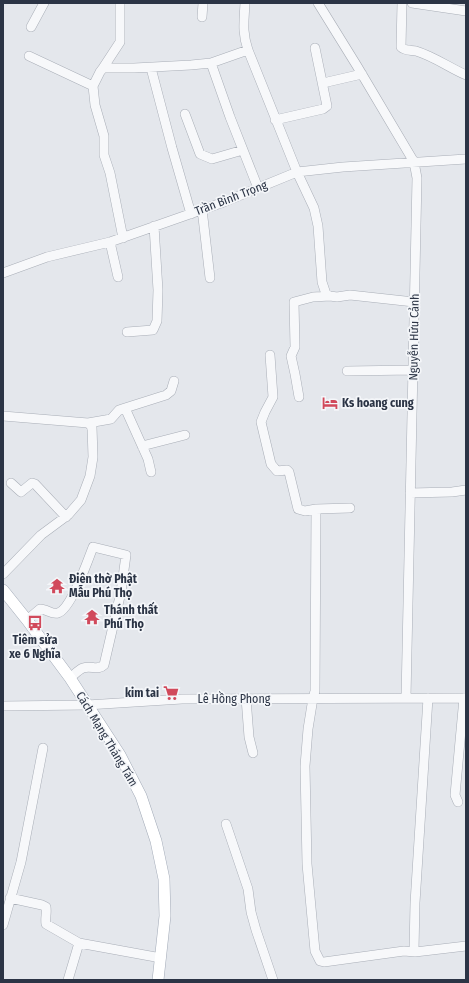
<svg xmlns="http://www.w3.org/2000/svg" width="469" height="983" viewBox="0 0 469 983" font-family="'Fira Sans Condensed',sans-serif">
<rect width="100%" height="100%" fill="#e4e7ec"/>
<g fill="none" stroke-linecap="round" stroke-linejoin="round">
<defs>
<path id="minor" d="M245,3C244,22 242,32 248,50
M318,3L357,66L414,162L417,178L406,698
M402,3L401,47C405,51 410,50 416,51C433,56 450,68 466,75
M412,3L466,11
M202,17L203,3
M31,27L44,3
M29,56L93,86
M211,63L230,117L258,188
M103,68L120,42V3
M151,68L172,148L191,214
M323,83L362,74
M185,114L200,154L212,159L243,150
M275,120L323,109L327,106L315,48
M202,209L210,278
M123,238L110,173L104,155V136L95,105L93,86L100,72L103,68H134L191,65L211,63L248,50L297,172L314,208L318,226L322,282L326,294L330,296L337,297L350,295L414,302
M110,242L118,277
M3,273L47,257L110,242L224,202L297,172L343,167L466,159
M127,332L153,330L157,321L158,290L154,226
M270,355L273,397L265,412L261,422L271,464L277,471L287,470L289,472L298,509L305,511L316,509L315,691L313,698L308,729L305,766L307,864L315,951L320,961L324,962L404,951L415,952
M347,371L413,370
M299,397L295,374L291,356L295,347L294,302L313,297L330,296
M125,408L166,395L171,391L174,381
M3,416L88,423L92,427L93,457L90,476L81,500L68,515L41,535L3,574
M88,423L111,419L119,410L125,408L148,459L151,472
M142,446L185,435
M11,483L21,492L32,483L35,484L66,517
M410,493L452,492L466,490
M316,509L350,508
M27,620L40,609C47,609 52,615 58,613C71,609 88,560 93,547L126,555L121,592L104,665C98,671 91,665 83,668C78,670 74,675 70,678
M246,698L249,737L253,753
M428,698L415,903L414,950L415,952L466,946
M3,706L87,705L182,699L466,698
M458,802L455,795L464,698
M226,824L248,889L251,912L256,930L273,980
M10,898L42,905L46,907C47,913 45,918 46,924L79,943
M3,925L21,862L43,748
M68,980L79,943L161,958"/>
<path id="major" d="M3,590L27,620L70,678L120,755L141,796L156,841L164,879L165,916L158,980"/>
</defs>
<use href="#minor" stroke="#a9aeb7" stroke-width="10"/>
<use href="#major" stroke="#a3abb8" stroke-width="12"/>
<use href="#minor" stroke="#f7f8fa" stroke-width="9"/>
<use href="#major" stroke="#fff" stroke-width="11"/>
</g>
<defs>
<symbol id="hotel-bare" viewBox="-9 -9 18 18"><path d="M-6-4.5h1.5V1H6V5H4.5V3h-9V5H-6ZM-4 0a1.8 1.8 0 1 1 3.6 0ZM.5 0V-2.5h3Q6-2.5 6 0Z" fill="#d1495b" stroke="#f4f6f9" stroke-width="2.5" paint-order="stroke"/></symbol>
<symbol id="temple-bare" viewBox="-9 -9 18 18"><path d="M0-6L5-2H3V0L6.5 2.5H4V6H1.5V3h-3V6H-4V2.5H-6.5L-3 0V-2H-5Z" fill="#d1495b" stroke="#f4f6f9" stroke-width="2.5" paint-order="stroke"/></symbol>
<symbol id="bus-bare" viewBox="-9 -9 18 18"><path d="M-5-6H5V4H4V6H2V4H-2V6H-4V4H-5ZM-3.5-4V0h7V-4ZM-3.5 1.2v1.5H-2V1.2ZM2 1.2v1.5H3.5V1.2Z" fill="#d1495b" stroke="#f4f6f9" stroke-width="2.5" paint-order="stroke"/></symbol>
<symbol id="supermarket-bare" viewBox="-9 -9 18 18"><path d="M-6-5.5h2.5l.6 2H6L4.5 2H-2.5L-4.4-4H-6ZM-1.5 3.2a1.3 1.3 0 1 0 .1 0ZM3 3.2a1.3 1.3 0 1 0 .1 0Z" fill="#d1495b" stroke="#f4f6f9" stroke-width="2.5" paint-order="stroke"/></symbol>
</defs>
<g fill-rule="evenodd">
<use href="#hotel-bare" x="319" y="392" width="22" height="22"/>
<use href="#temple-bare" x="46" y="575" width="22" height="22"/>
<use href="#temple-bare" x="81" y="606" width="22" height="22"/>
<use href="#bus-bare" x="24" y="612" width="22" height="22"/>
<use href="#supermarket-bare" x="160" y="682" width="22" height="22"/>
</g>
<g text-anchor="middle" dominant-baseline="central" stroke-width="3.5" stroke-linejoin="round" paint-order="stroke">
<g font-size="12" fill="#2b3445" stroke="#f4f6f9">
<text transform="translate(231 198) rotate(-21)">Trần Bình Trọng</text>
<text transform="translate(414 337) rotate(-89)">Nguyễn Hữu Cảnh</text>
<text x="234" y="699">Lê Hồng Phong</text>
<text transform="translate(107 739) rotate(59)">Cách Mạng Tháng Tám</text>
</g>
<g font-size="12" font-weight="bold" fill="#2b3445" stroke="#f4f6f9" text-anchor="start">
<text x="342" y="403">Ks hoang cung</text>
<text x="69" y="579">Điện thờ Phật<tspan x="69" dy="14">Mẫu Phú Thọ</tspan></text>
<text x="104" y="610">Thánh thất<tspan x="104" dy="14">Phú Thọ</tspan></text>
<text x="35" y="640" text-anchor="middle">Tiêm sửa<tspan x="35" dy="14">xe 6 Nghĩa</tspan></text>
<text x="159" y="693" text-anchor="end">kim tai</text>
</g>
</g>
<rect width="469" height="983" fill="none" stroke="#2b3445" stroke-width="8"/>
</svg>
